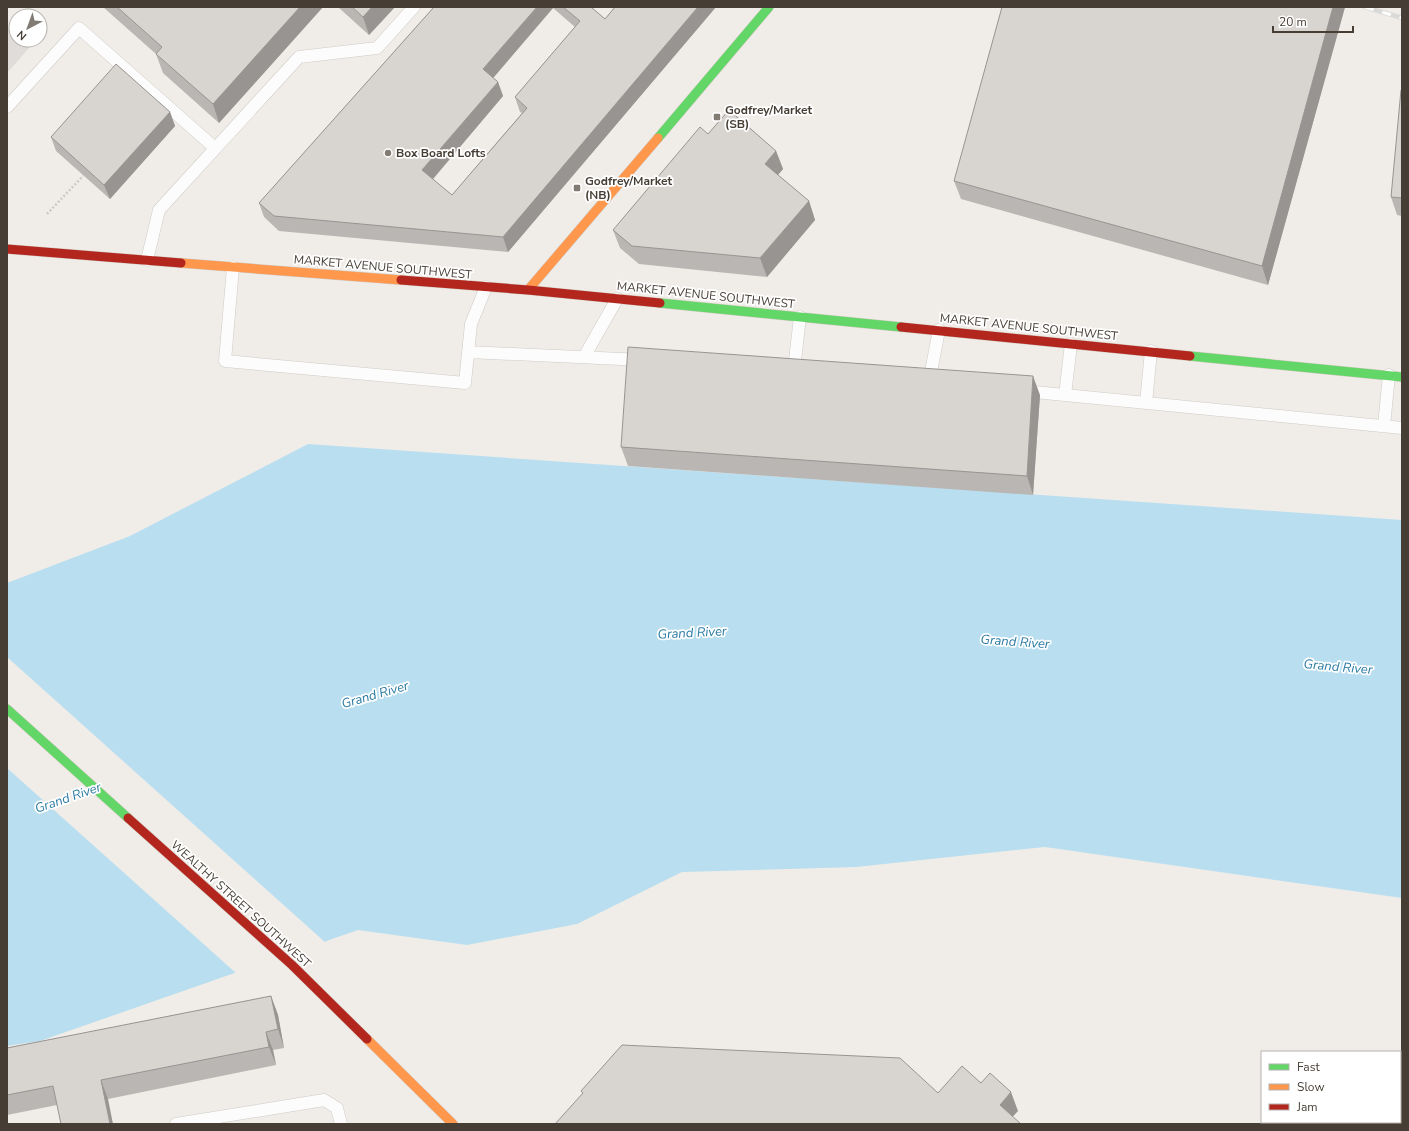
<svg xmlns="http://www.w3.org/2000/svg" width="1409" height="1131" viewBox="0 0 1409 1131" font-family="'Nunito Sans',sans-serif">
<rect width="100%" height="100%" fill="#f0ede9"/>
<path fill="#dfdcd9" d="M7,27L16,35V40H22L30,47L7,73Z"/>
<path fill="#b9deef" d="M308,444L1402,520V898L1045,847L856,867L682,872L577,924L467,945L358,930L40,1041L7,1046V583L130,536Z"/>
<path fill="#f0ede9" d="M7,657L326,943L237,974L7,768Z"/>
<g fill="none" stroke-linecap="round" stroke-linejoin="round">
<defs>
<path id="lane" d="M7,107L79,28L215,148
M147,260L159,210L299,57L377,48L414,7
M233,267L225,361L465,383L471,324L486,287
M468,352L643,360
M584,357L617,299
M794,369L800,317
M929,382L939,330
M1024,391L1402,428
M1065,395L1071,344
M1146,403L1151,351
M1384,426L1389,375
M176,1124L324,1100L337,1108L341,1124"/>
<path id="fast" d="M658,138L769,7
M660,303L901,327
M1190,356L1402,377
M7,709L128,818"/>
<path id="slow" d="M181,263L401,280
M528,290L658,138
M367,1039L453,1124"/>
<path id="jam" d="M7,249L181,263
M401,280L528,290L660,303
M901,327L1190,356
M128,818L292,965L367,1039"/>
</defs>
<use href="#lane" stroke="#cecbc6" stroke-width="13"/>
<use href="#fast" stroke="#d0c9c0" stroke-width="10"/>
<use href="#slow" stroke="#d0c9c0" stroke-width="10"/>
<use href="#jam" stroke="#d0c9c0" stroke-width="10"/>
<path stroke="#cecbc7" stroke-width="2.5" stroke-dasharray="2 2" stroke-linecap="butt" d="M47,214L83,176"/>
<use href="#lane" stroke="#fdfcfc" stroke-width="12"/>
<use href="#fast" stroke="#63d668" stroke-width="9"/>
<use href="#slow" stroke="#ff974d" stroke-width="9"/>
<use href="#jam" stroke="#b3261e" stroke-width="9"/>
<defs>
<path id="rail" d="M1365,7L1402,18"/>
</defs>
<use href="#rail" stroke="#d9d9d8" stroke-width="4.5"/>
<use href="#rail" stroke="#fff" stroke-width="3" stroke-dasharray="9" stroke-linecap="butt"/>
</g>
<path fill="#bab6b3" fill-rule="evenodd" d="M103,7H323L219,123L163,73L156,54Z
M338,7H395L369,35Z
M434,7H591L605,19L615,7H716L508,252L279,231L264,217L259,203ZM553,8L575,27L515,97L520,112L522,113L452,195L432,179L503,96L498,82L493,78Z
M1345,7L1268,285L961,199L954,181Z
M1402,90V216L1397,215L1391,197Z
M170,112L175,126L110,199L56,151L51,137Z
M708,134L776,151L783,169L778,175L809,201L815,220L767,277L639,264L620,248L613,230Z
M1040,395L1033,495L628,466L621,447Z
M271,996L278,1015L284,1048L273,1050L276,1065L108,1099L57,1105L7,1115V1048Z"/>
<path fill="#979492" d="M300,7H323L219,123L213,104Z
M372,7H395L369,35L363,17Z
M537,7H553V8L488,84L483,69Z
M698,7H716L508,252L503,237Z
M1333,7H1345L1268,285L1262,266Z
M498,82L503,96L428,185L422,170Z
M170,112L175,126L110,199L104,185Z
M776,151L783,169L771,183L765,164Z
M809,201L815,220L767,277L760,258Z
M1033,376L1040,395L1033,495L1027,476Z
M271,996L278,1015L284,1048L278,1029Z
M266,1032L273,1050L276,1065L269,1047Z
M101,1080L108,1099L113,1124H110Z
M1011,1092L1018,1111L1006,1124L1000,1105Z"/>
<path fill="#d8d4d0" stroke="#979492" d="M117,7H300L213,104L156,54L162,47Z
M352,7H372L363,17Z
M434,7H537L483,69L498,82L422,170L452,195L527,108L515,97L580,21L563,7H591L605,19L615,7H698L503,237L274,216L259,203Z
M1002,7H1333L1262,266L954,181Z
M116,64L170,112L104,185L51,137Z
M1401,90H1402V198L1391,197Z
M729,110L776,151L765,164L809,201L760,258L632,246L613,230L700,127L708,134Z
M628,347L1033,376L1027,476L621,447Z
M271,996L278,1029L266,1032L269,1047L101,1080L110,1124H61L53,1086L7,1095V1048Z
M622,1045L900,1058L938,1093L962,1066L981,1083L990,1073L1011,1092L1000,1105L1021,1124H555L583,1093L581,1091Z"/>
<g fill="#827b74" stroke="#fff" stroke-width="1.5">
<rect x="713" y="113" width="8" height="8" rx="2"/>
<circle cx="388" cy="153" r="4"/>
<rect x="573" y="184" width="8" height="8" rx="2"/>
</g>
<g text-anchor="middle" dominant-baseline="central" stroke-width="3.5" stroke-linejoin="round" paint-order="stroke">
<g font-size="12" font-weight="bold" fill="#463e35" stroke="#fff" text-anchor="start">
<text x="725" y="110">Godfrey/Market<tspan x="725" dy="14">(SB)</tspan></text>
<text x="396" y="153">Box Board Lofts</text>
<text x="585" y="181">Godfrey/Market<tspan x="585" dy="14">(NB)</tspan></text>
</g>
<g font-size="12" fill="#463e35" stroke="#fff">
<text transform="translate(383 267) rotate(5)">MARKET AVENUE SOUTHWEST</text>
<text transform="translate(706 295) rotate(6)">MARKET AVENUE SOUTHWEST</text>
<text transform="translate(1029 327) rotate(6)">MARKET AVENUE SOUTHWEST</text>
<text transform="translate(241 904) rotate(42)">WEALTHY STREET SOUTHWEST</text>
</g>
<g font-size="13" font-style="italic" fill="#2a7ba3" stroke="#fff">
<text transform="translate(692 633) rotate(-3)">Grand River</text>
<text transform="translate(1015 642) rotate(4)">Grand River</text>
<text transform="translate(1338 667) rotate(5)">Grand River</text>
<text transform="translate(375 695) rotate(-16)">Grand River</text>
<text transform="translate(68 798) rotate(-19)">Grand River</text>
</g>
</g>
<rect width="1409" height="1131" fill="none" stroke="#463e35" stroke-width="16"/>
<rect x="1261" y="1051" width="140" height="72" fill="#ffffff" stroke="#b5b2ae"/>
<rect x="1269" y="1064" width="20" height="6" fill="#63d668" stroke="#b5b2ae"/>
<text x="1297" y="1071" font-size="12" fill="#463e35">Fast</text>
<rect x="1269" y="1084" width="20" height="6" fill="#ff974d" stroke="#b5b2ae"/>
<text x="1297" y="1091" font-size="12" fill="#463e35">Slow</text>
<rect x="1269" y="1104" width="20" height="6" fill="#b3261e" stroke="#b5b2ae"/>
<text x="1297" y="1111" font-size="12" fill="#463e35">Jam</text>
<g transform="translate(28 28) rotate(221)"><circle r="19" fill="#ffffff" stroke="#b5b2ae"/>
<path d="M0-3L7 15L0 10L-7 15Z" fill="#827b74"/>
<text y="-6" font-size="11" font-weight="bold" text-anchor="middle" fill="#463e35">N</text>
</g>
<path d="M1273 26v6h80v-6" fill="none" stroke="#463e35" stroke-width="2"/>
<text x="1279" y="26" font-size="12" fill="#463e35" stroke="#ffffff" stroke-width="3" paint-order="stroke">20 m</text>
</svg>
